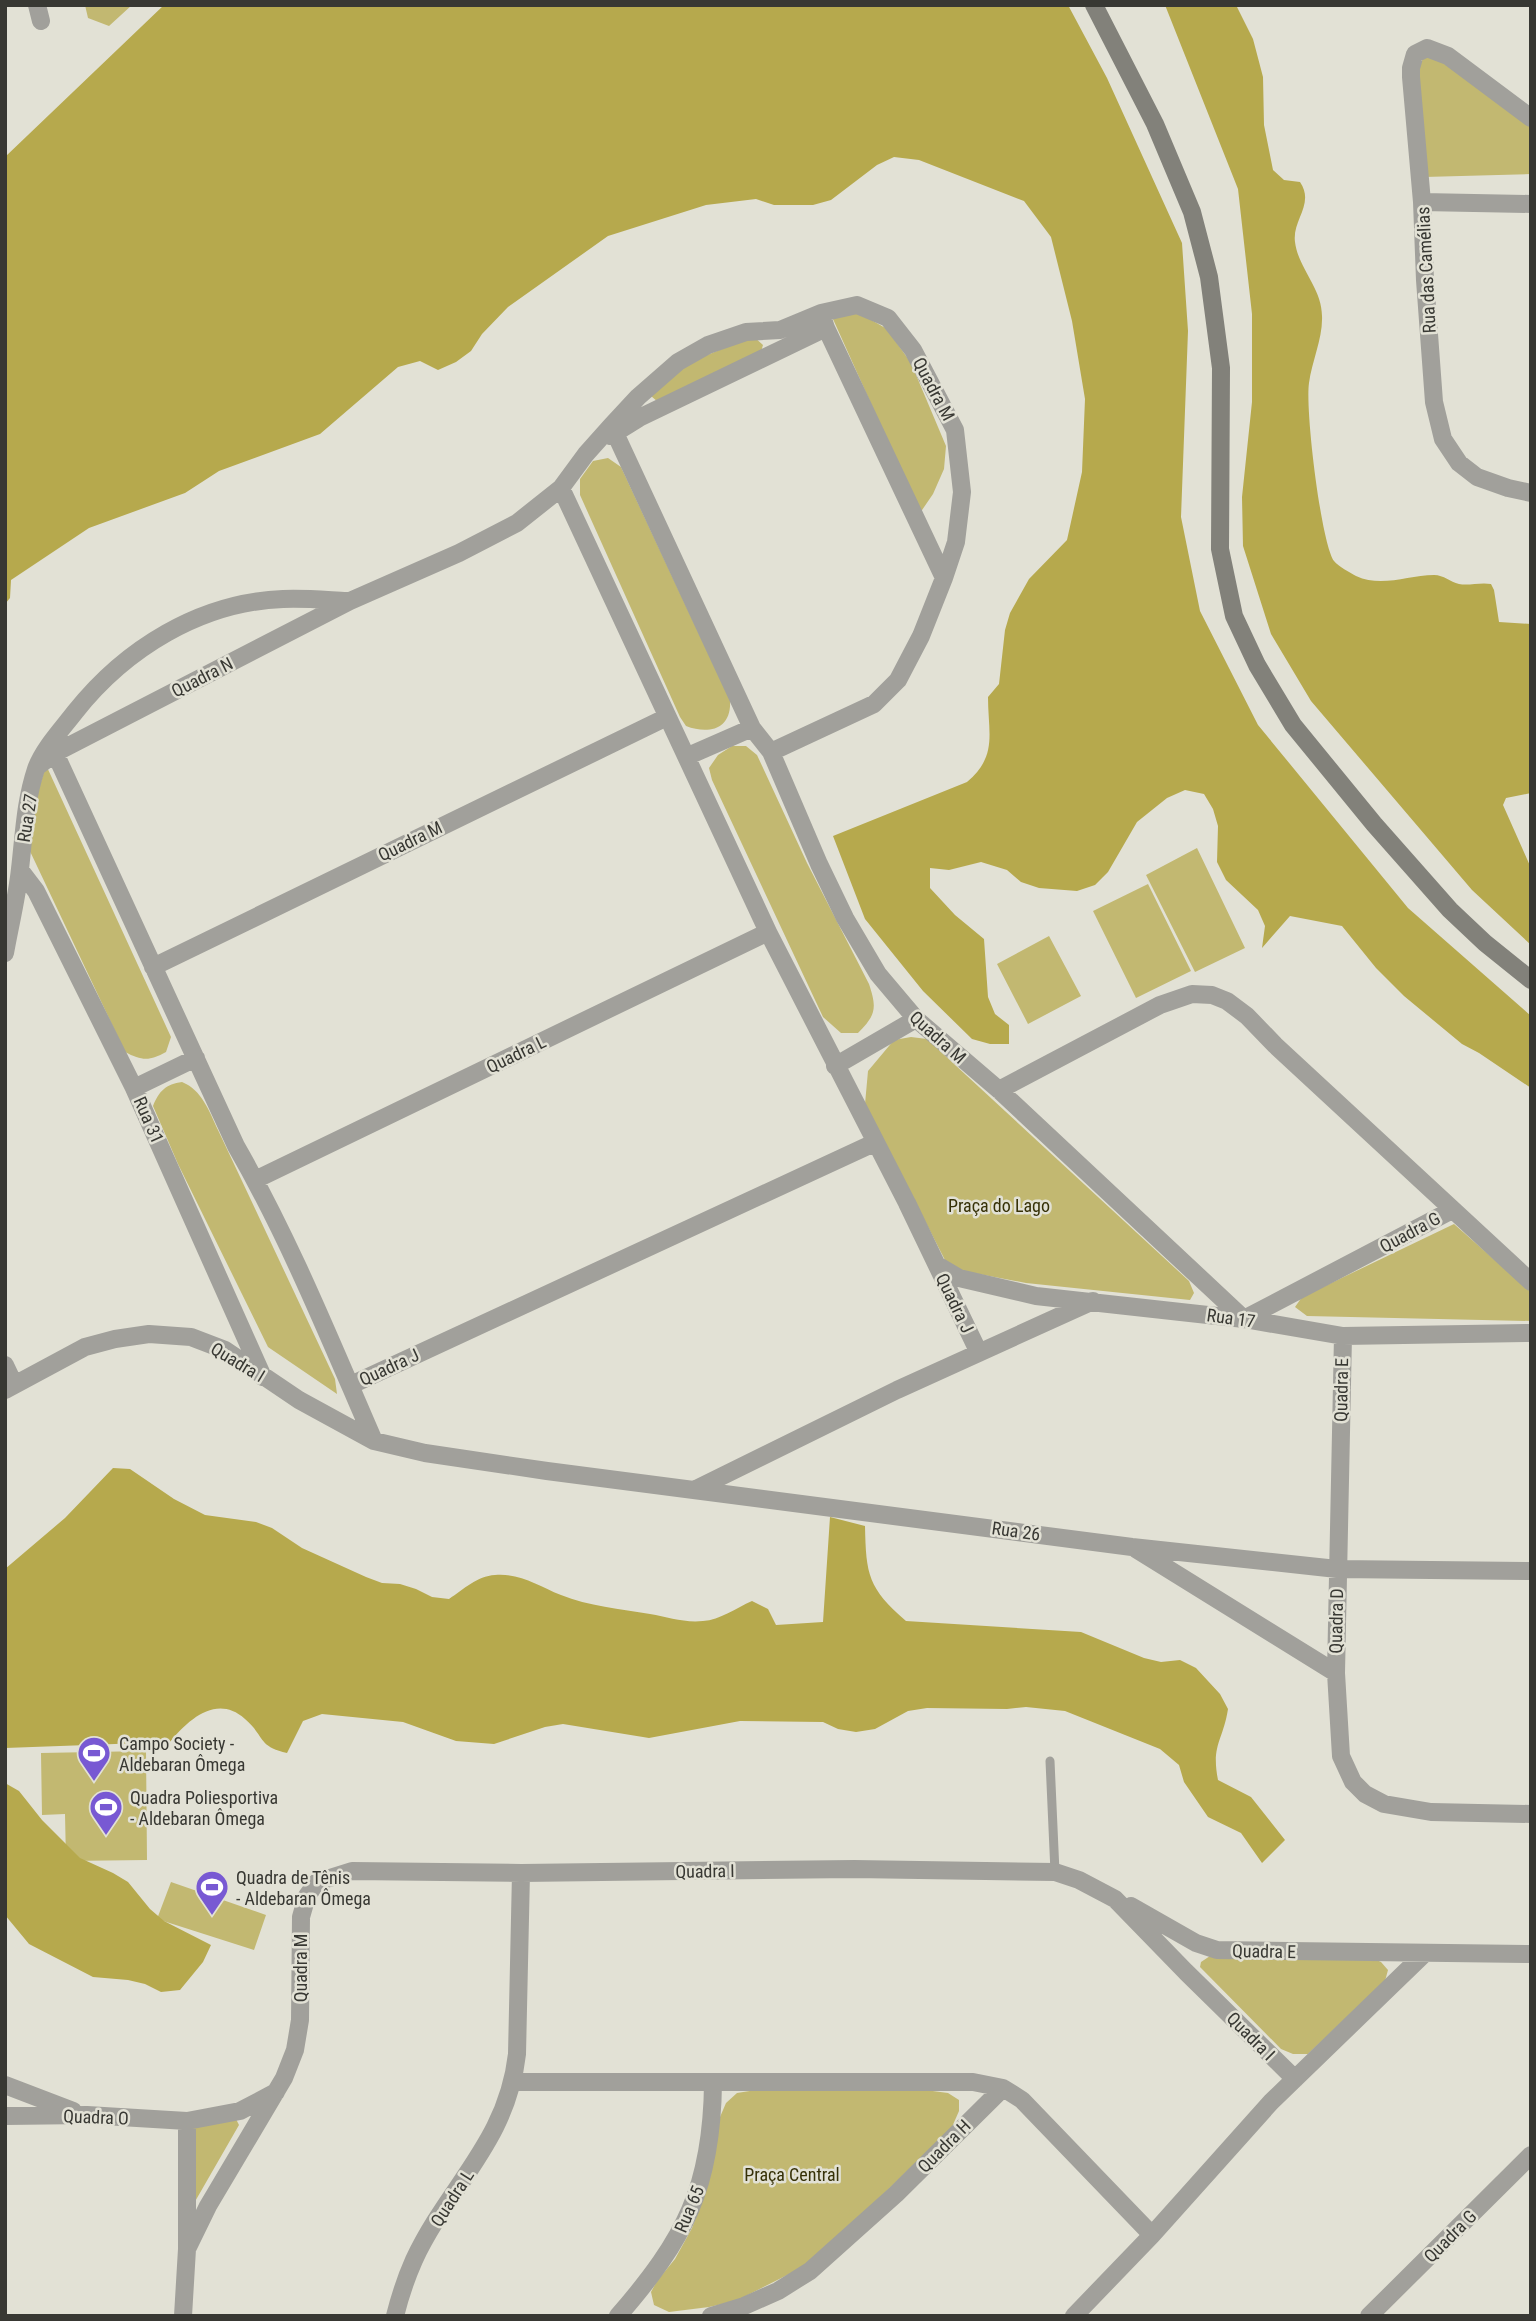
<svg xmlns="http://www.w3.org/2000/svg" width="1536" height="2321" viewBox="0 0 1536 2321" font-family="'Roboto Condensed',sans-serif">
<rect width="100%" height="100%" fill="#e2e1d5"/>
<path fill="#c2b871" d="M85,5H132L109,26L88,18Z
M1429,51L1531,117V174L1424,177L1415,70Z
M844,314H861L887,329L911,363L946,446L944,469L933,494L920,513L833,319Z
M753,336L763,345L760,355L658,402L651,396L688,363Z
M608,458L621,467L730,700C732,729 709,735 686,726L680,717L580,495V479L593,461Z
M732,746H746L757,755L807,863L869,984C877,1008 876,1015 858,1033H841L823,1017L712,780L709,768L718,755Z
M46,765L171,1037L166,1052C150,1061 142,1061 125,1052L28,847L30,818Z
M1197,848L1245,948L1195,972L1146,875Z
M1148,884L1191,971L1136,998L1093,911Z
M1049,936L1081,996L1028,1024L997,964Z
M911,1037L927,1039L1189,1281L1194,1293L1190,1300L1026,1283L963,1271L946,1262L865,1104L868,1071L894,1040Z
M182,1082C202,1090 209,1111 218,1130L335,1379L337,1394L268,1347L178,1164L153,1106C159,1091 166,1084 182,1082Z
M1454,1224L1531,1292V1321L1307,1316L1295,1307L1302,1297Z
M146,1751L147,1860L66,1861L65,1814L42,1815L41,1753Z
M171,1882L266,1915L254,1950L157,1919Z
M1210,1956L1370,1957L1381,1962L1388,1970L1385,1981L1308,2054H1293L1281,2049L1200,1967L1201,1962Z
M756,2090H925L948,2093L959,2100V2111L952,2127L815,2261L736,2301L709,2307L669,2312L654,2305L651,2292L657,2281L675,2259L692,2228L704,2196L720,2117L726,2103L737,2093Z
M235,2117L239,2125L193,2205L190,2125Z"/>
<path fill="#b6a94d" d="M164,5H1068L1107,78L1182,243L1188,331L1181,517L1200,611L1258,725L1408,908L1531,1016V1088L1479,1053L1462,1044L1404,996L1376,968L1342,926L1290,916L1262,948L1265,926L1258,910L1226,880L1217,862L1218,826L1213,809L1204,794L1185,790L1167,798L1137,822L1108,872L1095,885L1077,891L1039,888L1021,882L1007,870L981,862L949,870L930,868V888L955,915L984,939L988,997L995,1014L1009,1025V1044H990L972,1039L923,991L865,919L833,836L967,782C998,756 988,733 988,697L999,684L1005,630L1010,613L1029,579L1067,540L1082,472L1085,399L1072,321L1051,237L1024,201L919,160L894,157L877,165L831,200L813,205H774L756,199L706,205L608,236L508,307L482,334L471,351L456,362L438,370L420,361L398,367L320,434L219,471L185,493L89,528L11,580L10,598L5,604V157Z
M1165,5H1236L1253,39L1263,77L1264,125L1273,170L1284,180L1300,182C1315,204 1292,220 1295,242C1298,268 1322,288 1322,316C1323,338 1312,361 1309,383C1305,409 1321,543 1334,561C1339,567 1349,572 1356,576C1382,588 1408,575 1434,575C1444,575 1450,582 1459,584C1469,586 1480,582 1491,584L1494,590L1499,622L1531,624V793L1506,798L1503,805L1531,868V945L1472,890L1311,701L1271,634L1243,546L1242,497L1252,402V314L1238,189Z
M113,1468L130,1469L174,1499L205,1515L256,1522L272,1528L302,1548L366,1577L382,1583L400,1584L416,1589L432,1597L449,1599C464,1589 477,1576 495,1575C521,1573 538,1586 561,1595C588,1606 621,1609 650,1614C668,1617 684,1623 703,1621C720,1620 736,1608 752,1601L768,1609L776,1625L823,1622L830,1517L865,1526C866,1575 868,1588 906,1621L1081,1632L1144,1658L1161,1662L1180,1660L1196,1668L1220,1694L1228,1709C1223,1741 1211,1745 1218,1780L1251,1797L1285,1840L1262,1863L1241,1833L1208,1817L1184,1782L1179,1765L1160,1749L1065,1711L1026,1707L1007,1709L927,1708L908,1711L875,1729L856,1732L838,1729L823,1722L740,1721L649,1738L563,1724L545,1727L494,1744L456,1741L403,1722L322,1714L303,1721L287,1753C257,1746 265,1736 245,1719C217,1694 189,1719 170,1742L5,1748V1569L65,1518Z
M5,1783L19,1791L42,1820L80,1858L113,1873L128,1882L150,1909L164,1921L211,1945L203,1962L180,1990L161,1992L145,1984L128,1980L93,1977L29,1944L5,1915Z"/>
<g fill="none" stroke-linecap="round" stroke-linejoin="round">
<path stroke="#a1a09b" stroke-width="9" d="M1050,1761L1055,1872"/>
<path stroke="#a1a09b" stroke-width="18" d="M37,5L41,21
M1531,118L1448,56L1427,48L1415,54L1411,68V77L1422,202L1425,280L1434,402L1443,439L1459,463L1477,477L1508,488L1531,493
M1422,202L1531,204
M821,313L826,328L944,578
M615,433L752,728L771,752L819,864L845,918L878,974L916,1019L999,1090L1244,1319L1452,1210
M610,436L639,418L826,328
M561,488L768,932L907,1203L979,1353
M59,733L55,753L236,1146C290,1240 331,1342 374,1441
M688,756L752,728
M37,767L55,753L350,601L459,553L517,523L561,488L586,454L611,426L638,397L678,362L708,345L746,332L780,330L821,313L857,305L888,318L913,350L955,430L962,492L956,542L944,578L921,636L898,680L874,704L771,752
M20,870L36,891L134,1088L263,1377
M5,953C10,925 17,897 20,869C24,835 25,802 36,769C43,749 62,729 75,712C125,649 200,602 283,599C304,598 326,600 347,601
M153,967L667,717
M835,1066L916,1019
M134,1088L196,1058
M999,1090L1160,1005L1192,994L1212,995L1227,1001L1247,1016L1275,1045L1531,1282
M255,1180L768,932
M937,1265L959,1278L1036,1296L1244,1319L1343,1336L1531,1333
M1343,1336L1336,1673L1341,1756L1353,1782L1365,1794L1384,1804L1431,1812L1531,1814
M5,1365L14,1384
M351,1385L874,1143
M5,1390L85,1347L115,1339L149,1334L191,1337L225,1350L299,1400L374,1441L425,1453L547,1471L1132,1547L1337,1569L1531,1571
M696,1489L897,1390L1093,1301
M1136,1549L1336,1673
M1131,1906L1196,1943L1217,1950L1531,1954
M514,2082H973L1003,2088L1022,2100L1152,2235
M5,2085L73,2111
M5,2116L87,2115L187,2121L240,2111L276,2092
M187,2249L208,2206L284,2078L295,2050L300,2020L301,1917L307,1896L317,1882L352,1871L521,1873L854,1869L1055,1872L1079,1880L1115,1899L1186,1972L1295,2079
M183,2316L187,2249V2121
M395,2316C400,2296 406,2278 414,2260C449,2185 507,2142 517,2054L521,1873
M618,2316C685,2239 712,2187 713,2083
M711,2316L744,2306L778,2291L810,2271L896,2194L1003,2088
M1074,2316L1152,2235L1271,2102L1425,1953
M1369,2316L1531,2155"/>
<path stroke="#82817a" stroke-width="18" d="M1094,5L1155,124L1192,212L1209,277L1221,368L1220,549L1234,616L1257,665L1293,725L1374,824L1450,910L1485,943L1531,980"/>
</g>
<defs>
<symbol id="stadium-pin" viewBox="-11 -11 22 30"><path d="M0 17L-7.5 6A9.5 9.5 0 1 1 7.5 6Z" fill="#7859d3" stroke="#e2e1d5"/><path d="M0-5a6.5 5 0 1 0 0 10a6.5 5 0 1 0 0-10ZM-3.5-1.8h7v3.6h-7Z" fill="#fff"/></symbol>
</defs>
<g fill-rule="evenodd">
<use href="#stadium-pin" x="75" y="1734" width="38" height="52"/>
<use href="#stadium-pin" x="87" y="1788" width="38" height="52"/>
<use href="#stadium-pin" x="193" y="1868" width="38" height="52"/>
</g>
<g text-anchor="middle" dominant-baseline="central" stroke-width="5" stroke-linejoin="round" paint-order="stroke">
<g font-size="18" fill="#383833" stroke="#e2e1d5">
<text transform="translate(1426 270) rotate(-93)">Rua das Camélias</text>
<text transform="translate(934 389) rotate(62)">Quadra M</text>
<text transform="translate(202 677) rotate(-27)">Quadra N</text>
<text transform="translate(27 818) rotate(-81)">Rua 27</text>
<text transform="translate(410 841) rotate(-26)">Quadra M</text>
<text transform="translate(938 1037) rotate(42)">Quadra M</text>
<text transform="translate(516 1054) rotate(-26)">Quadra L</text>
<text transform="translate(149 1120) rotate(66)">Rua 31</text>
<text transform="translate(1410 1232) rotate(-28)">Quadra G</text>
<text transform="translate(955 1303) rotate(64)">Quadra J</text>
<text transform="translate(1231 1318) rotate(8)">Rua 17</text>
<text transform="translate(238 1362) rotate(31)">Quadra I</text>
<text transform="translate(389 1367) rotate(-25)">Quadra J</text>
<text transform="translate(1341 1390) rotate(-89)">Quadra E</text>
<text transform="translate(1016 1531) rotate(8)">Rua 26</text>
<text transform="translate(1336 1621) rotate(-89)">Quadra D</text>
<text transform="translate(705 1871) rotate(-1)">Quadra I</text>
<text transform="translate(1264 1951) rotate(1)">Quadra E</text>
<text transform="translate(300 1968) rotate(-90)">Quadra M</text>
<text transform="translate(1251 2036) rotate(45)">Quadra I</text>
<text transform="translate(96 2117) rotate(2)">Quadra O</text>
<text transform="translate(944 2146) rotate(-45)">Quadra H</text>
<text transform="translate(452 2198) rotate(-57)">Quadra L</text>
<text transform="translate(689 2209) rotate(-67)">Rua 65</text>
<text transform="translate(1450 2236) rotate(-45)">Quadra G</text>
</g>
<g font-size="18" fill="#363107" stroke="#e2e1d5">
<text x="999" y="1205">Praça do Lago</text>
<text x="792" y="2174">Praça Central</text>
</g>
<g font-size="18" fill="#383833" stroke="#e2e1d5" text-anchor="start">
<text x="119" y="1743">Campo Society -<tspan x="119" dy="21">Aldebaran Ômega</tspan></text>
<text x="130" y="1797">Quadra Poliesportiva<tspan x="130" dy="21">- Aldebaran Ômega</tspan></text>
<text x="236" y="1877">Quadra de Tênis<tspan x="236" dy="21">- Aldebaran Ômega</tspan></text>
</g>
</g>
<rect width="1536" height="2321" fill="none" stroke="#383833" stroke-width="14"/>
</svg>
